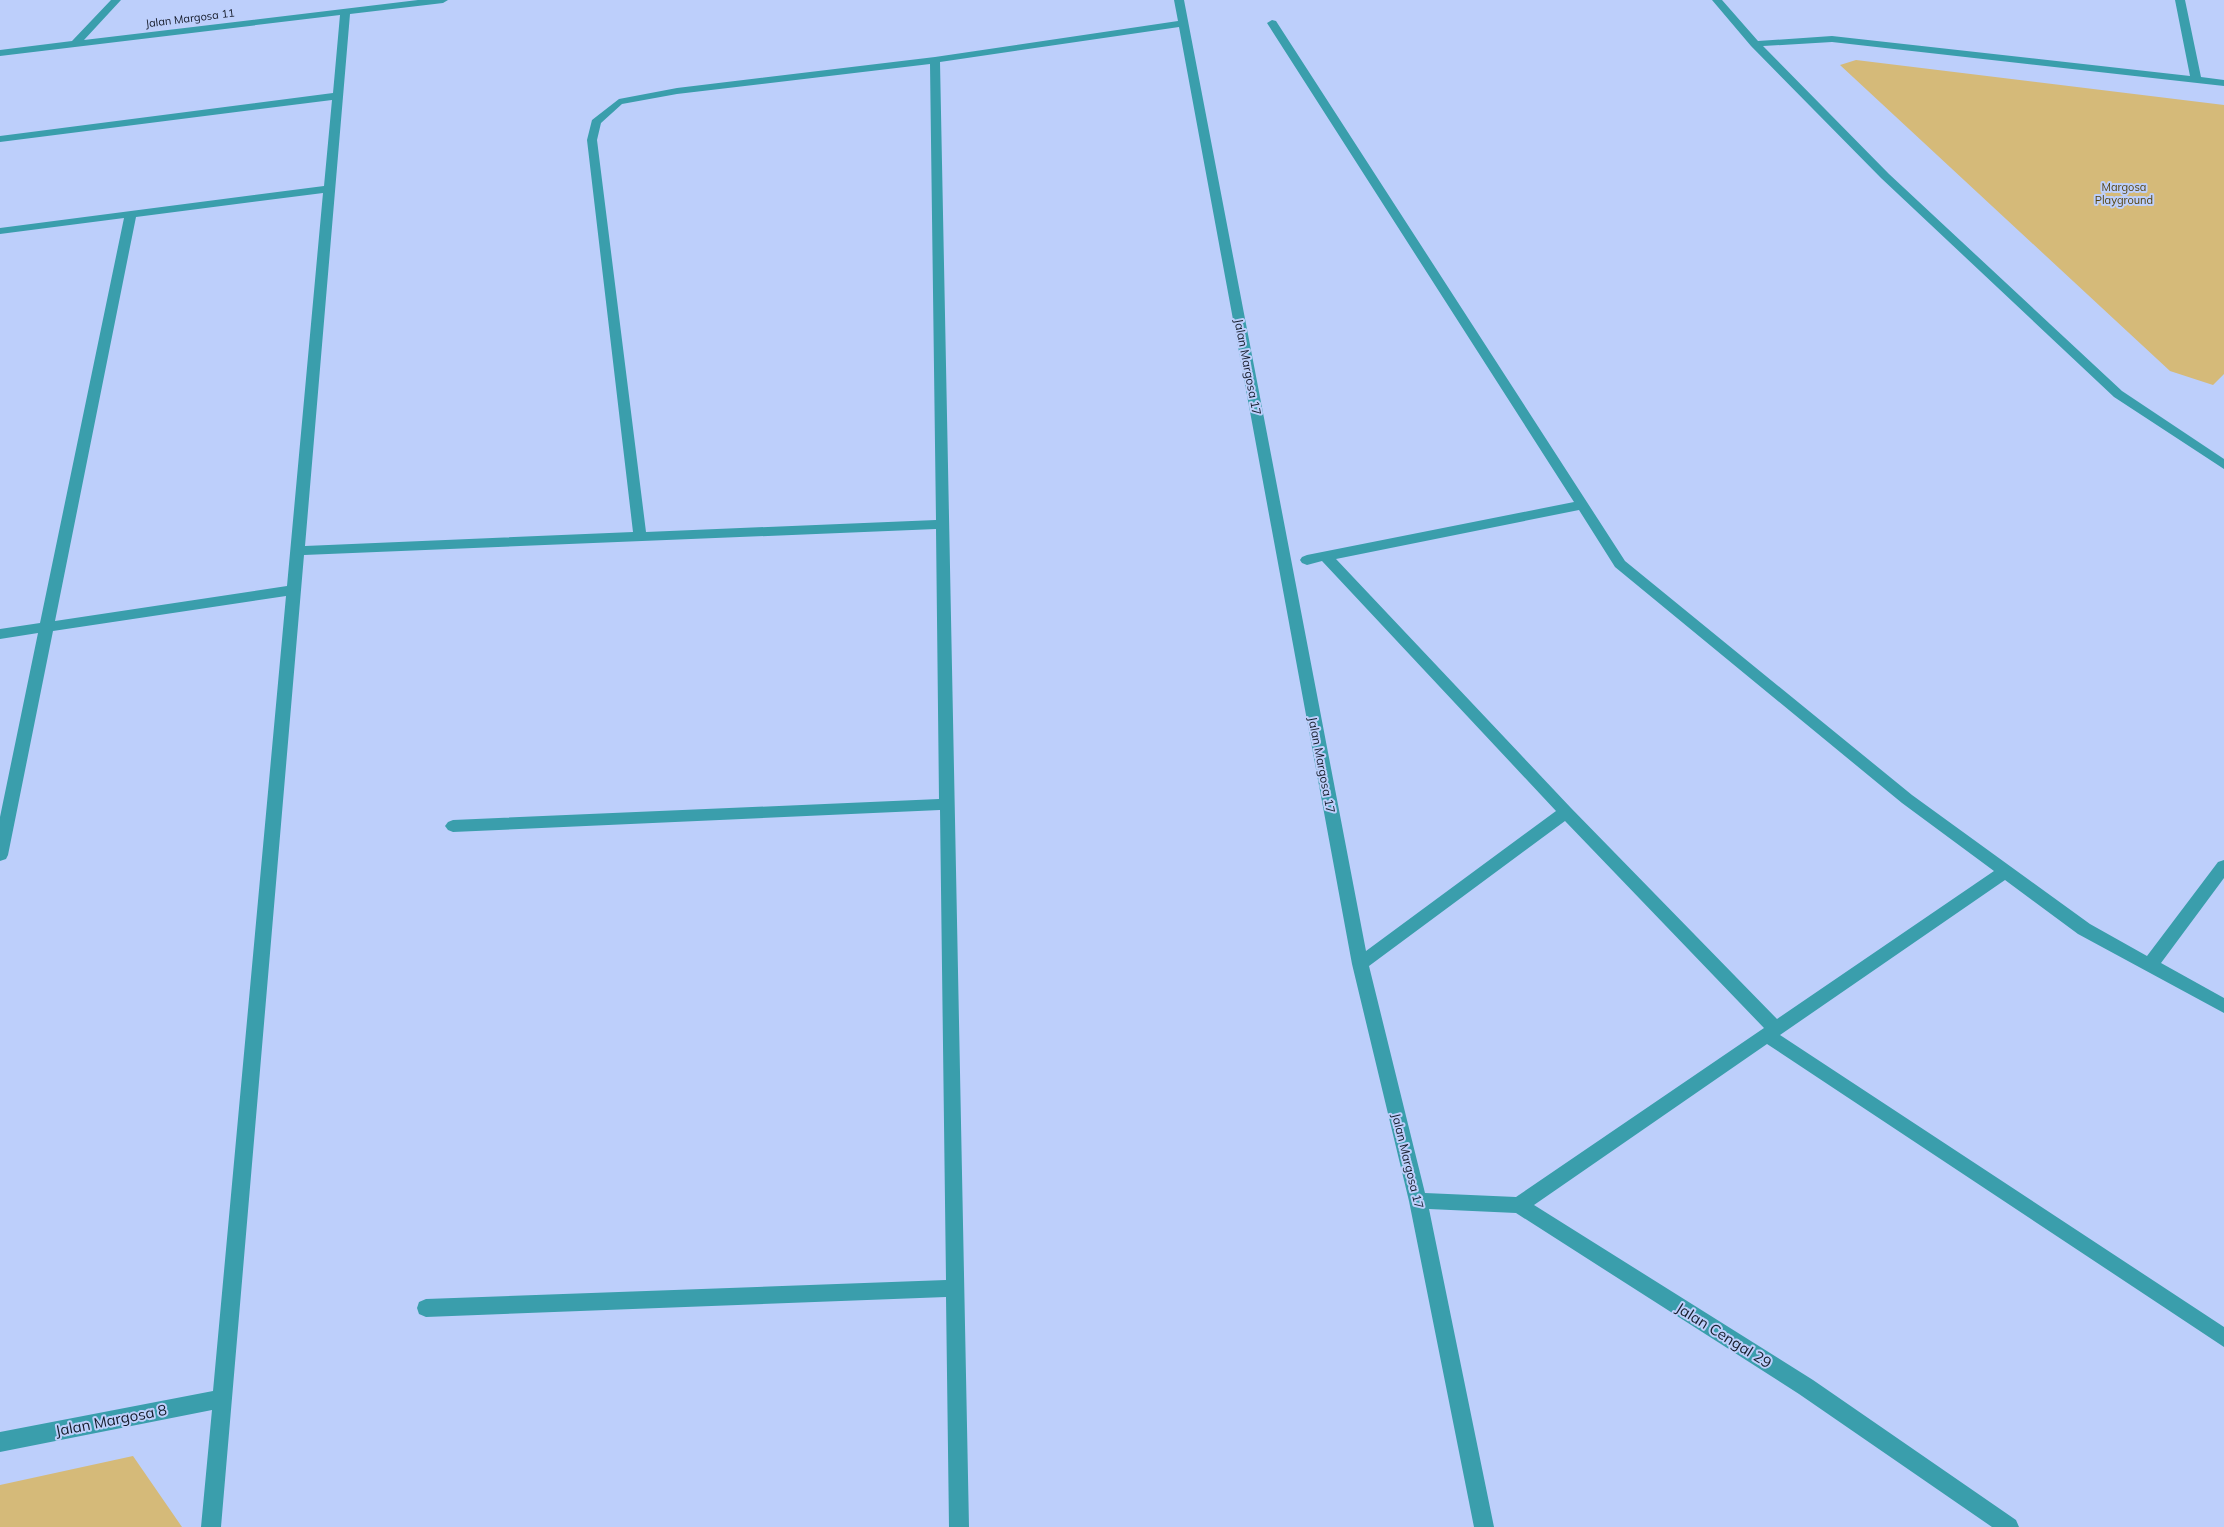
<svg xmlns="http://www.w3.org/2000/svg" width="2224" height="1527" viewBox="0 0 2224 1527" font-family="Mulish,sans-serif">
<rect width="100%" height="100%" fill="#bdcffb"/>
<path fill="#d5ba79" d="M1856,60L2224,105V374L2213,385L2170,371L1840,65Z
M133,1456L182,1527H0V1485Z"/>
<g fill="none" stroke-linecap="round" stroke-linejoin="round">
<path fill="#3a9eac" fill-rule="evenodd" d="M111,0H121L84,40L418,0H448L443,3L350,14L305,546L633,532L587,140L592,120L619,99L677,88L935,57L1178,21L1174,0H1184L1366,951L1556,811L1322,561L1307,565L1302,563L1300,560L1302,557L1307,555L1574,502L1267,23L1272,20L1276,21L1625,561L1912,795L2090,924L2147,956L2218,862L2224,860V878L2161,963L2224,998V1013L2078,934L2005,880L1780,1035L2224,1327V1347L1767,1044L1534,1205L1813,1380L2016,1520L2019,1527H1992L1799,1394L1516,1213L1429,1209L1494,1527H1474L1409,1201L1352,964L1179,27L940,62L969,1527H949L946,1297L426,1317L419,1314L417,1308L419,1302L426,1299L946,1280L940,810L453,832L448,830L445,826L448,822L453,820L939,799L936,529L304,555L221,1527H201L212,1410L0,1452V1432L213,1391L286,596L53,631L8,855L6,859L0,861V817L38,633L0,639V629L40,623L124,218L0,234V228L324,186L332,100L0,142V136L333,93L340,15L0,56V50L72,41ZM930,64L936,520L646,532L597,140L601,123L622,104L677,94ZM323,193L287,586L55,621L136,217ZM1579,510L1615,567L1902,803L1994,871L1777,1019L1571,808L1336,559ZM1565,821L1764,1028L1516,1197L1425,1193L1369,966Z
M1712,0H1722L1758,41L1832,36L2190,76L2175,0H2185L2201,77L2224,80V86L1832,42L1763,46L1889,174L2122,391L2224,459V469L2114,397L1881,178L1751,46Z"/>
</g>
<g text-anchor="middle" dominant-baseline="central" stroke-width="4" stroke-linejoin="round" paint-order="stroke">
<g font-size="11" fill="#151b2a" stroke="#bdcffb">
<text transform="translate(190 18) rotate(-7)">Jalan Margosa 11</text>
</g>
<g font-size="11" fill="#54420f" stroke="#bdcffb">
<text x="2124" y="187">Margosa<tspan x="2124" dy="13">Playground</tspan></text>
</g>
<g font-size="12" fill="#151b2a" stroke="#bdcffb">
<text transform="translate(1248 367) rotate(79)">Jalan Margosa 17</text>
<text transform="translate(1322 765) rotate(79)">Jalan Margosa 17</text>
<text transform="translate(1408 1161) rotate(76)">Jalan Margosa 17</text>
</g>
<g font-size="15" fill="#151b2a" stroke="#bdcffb">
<text transform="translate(1724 1335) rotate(32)">Jalan Cengal 29</text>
<text transform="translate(111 1420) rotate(-11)">Jalan Margosa 8</text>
</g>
</g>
</svg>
